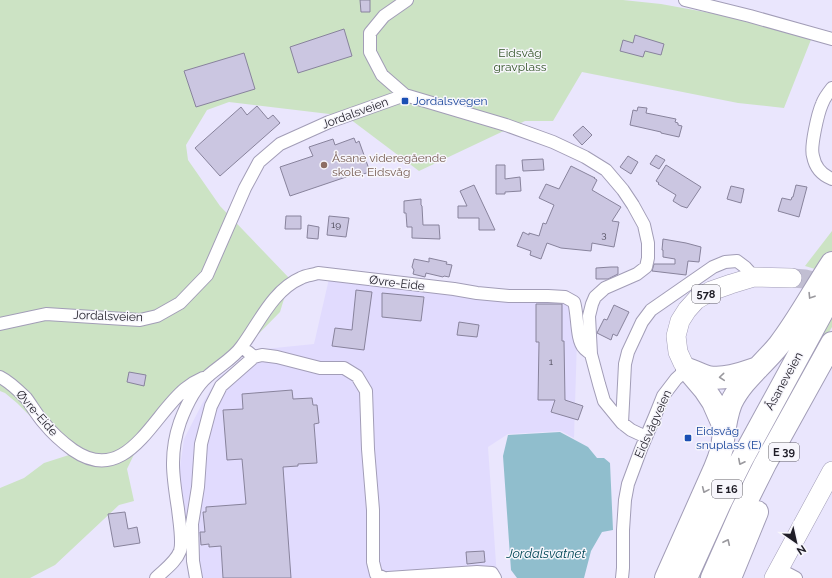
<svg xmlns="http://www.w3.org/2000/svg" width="832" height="578" viewBox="0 0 832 578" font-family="Raleway,sans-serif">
<rect width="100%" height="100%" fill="#eae6fd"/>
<path fill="#e1dbfe" d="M331,270L578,306L574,438L561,431L508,434L488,447L497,578H189L177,488L184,439L202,404L218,378L255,350L314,344Z"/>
<path fill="#cce3c4" d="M0,0H623L661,4L814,32L784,108L738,103L582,72L553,121H525L419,171L346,116L229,102L207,110L186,145L188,160L220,206L290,279L280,312L237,356L164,412L140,442L127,469L134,501L119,505L55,565L30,578H0V488L24,478L44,463L69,455L17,403L5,393L0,391Z
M832,231V274L805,266Z
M832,312V327L812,363L704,578H697L751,459Z"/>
<path fill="#90becd" d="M560,432L588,447L597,458H604L610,463L613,530L602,532L591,551L584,578H517L511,570L503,456L508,435Z"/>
<path fill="#cbc6e1" stroke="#88839c" d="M360,0H370V12H361Z
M344,29L352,56L298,73L290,47Z
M635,35L664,44L661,55L645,51L643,57L620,51L623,40L633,43Z
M244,53L255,89L196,107L184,71Z
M257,106L268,119L273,115L280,123L220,176L195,148L241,107L247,115Z
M638,107L647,108L646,113L676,119L675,122L678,123V125L682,126L679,137L661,133V132L630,125L633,110L637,111Z
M583,126L592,135L582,145L573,135Z
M354,138L356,143L359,141L370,172L353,177L352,175L290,196L280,167L313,156L309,147L333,139L335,145Z
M656,155L665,160L659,169L650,164Z
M628,156L638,162L631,174L620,167Z
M543,159L544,170L523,171L522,160Z
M496,165H505V179L520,177L521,191L505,192V194H496Z
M666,165L701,187L687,208L681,206L673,201L676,195L658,184L659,183L656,181Z
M571,166L595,178H594L597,180L592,190L621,207L612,221L619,222L614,247L592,243L591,251L561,248L547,243L541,259L530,255L531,251L517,246L523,232L529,235V233L539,236L543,223L546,224L554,205L539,198L546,184L559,189Z
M474,185L489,217L495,230H479V218H458V206H467L460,191Z
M796,185L807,187L799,217L778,211L782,198L791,200L792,197H793Z
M731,186L744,189L741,203L727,199Z
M421,199V205L422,206L423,225H439L440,239L412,238V227H407L406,213H404V201Z
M286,216H301V229H285Z
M329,216L349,218L346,237L327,235Z
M308,225L319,227L318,239L307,238Z
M663,239L686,243L701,247L699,262L688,261L686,275L652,271L654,264H675V259L663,257V250H662Z
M429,258L447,262L446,264L452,265L449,277L444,276L443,277L426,273L425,277L413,274L414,270L412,267L414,259L429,262Z
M611,267H618V274L608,279H596V268Z
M356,290L372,292L364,350L332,346L335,328L352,330Z
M382,293L424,297L421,321L382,317Z
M536,304H562V341H564L565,400L583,406L578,420L551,412L555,400H538L539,342H536Z
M614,305L629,312L617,336L613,334L611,340L597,333L604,319L607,320Z
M459,322L479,325L477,337L457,335Z
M129,372L146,375L144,386L127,382Z
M292,390L293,399L312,398L313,405H317L319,423L314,424L317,463L298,464V466L283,467L291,578H223L221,546L209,547V544L201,545L200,532H205L203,512H206V507L246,504L242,459L227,460L223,410L243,409L242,394Z
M125,512L128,529L137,527L140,543L114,547L108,514Z
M484,551L485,562L467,564L466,552Z"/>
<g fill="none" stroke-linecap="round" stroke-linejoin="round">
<path stroke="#c1bed2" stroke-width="19" stroke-dasharray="19 10" stroke-linecap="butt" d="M792,278L805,279L832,286"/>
<defs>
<path id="street" d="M685,0L750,16L832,39
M832,88C828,93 824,98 822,104C818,113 810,147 813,156C815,167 822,175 832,179
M405,95L382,75L370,52V33L384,16L407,0
M0,324L46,314L140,320L157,316L180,303L207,275L245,188L259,162L280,144L329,122L405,95L506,125L553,142L585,157L606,170L623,190L633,205L644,225L648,243V258L646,267L637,274L605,288L595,297L592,304L589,316L591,354L599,384L604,401L622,423L631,430L646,437
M254,357L262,355L277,357L320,368H344L357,376L366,391L368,449L373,510V562L376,574L384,578
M0,377C10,382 18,390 26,398C32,406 37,415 44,423C52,433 62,442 73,450C126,487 152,416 185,389C191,384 196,381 203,378
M622,423L625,364L628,352L642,322L651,310L713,267L725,262L737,261L745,267L754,277
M779,569L796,578
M156,578C164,570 176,562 180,551C183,542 179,519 178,509C173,477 169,454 180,422C186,406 195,387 208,376C219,366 234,358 242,346C259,323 273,290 301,278C306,275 313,275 318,273L454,289L477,293L509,296H548L565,297L574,302C578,314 576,340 584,348C585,350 589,352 591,354
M196,578L193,561L192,524L198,487L201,444L211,406L221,386L254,357L248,352
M388,578L477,572L492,573L495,578
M622,578L623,568V530L625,500L628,484L641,449L655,416L663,396L676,379L687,369"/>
<path id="primary" d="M687,369L683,363L678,352L676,336L680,321L687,310L696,300L711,291L731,284L754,277L792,278
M774,578L832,471"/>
<path id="highway" d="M687,369C694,371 701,375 708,377C725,380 743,373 758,368
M688,370L705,390L713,402L724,427
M666,578L715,468C718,461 720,455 722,448C724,433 725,418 731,403C742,380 763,365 779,345C799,319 814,290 832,263
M686,578L720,503L741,461L832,294
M712,578L742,510L765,464L832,343
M730,578L757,512"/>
</defs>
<use href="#street" stroke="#a29db7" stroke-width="14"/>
<use href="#primary" stroke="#a29db7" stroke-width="20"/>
<use href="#highway" stroke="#a29db7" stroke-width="24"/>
<use href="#street" stroke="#fff" stroke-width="12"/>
<use href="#primary" stroke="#fff" stroke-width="19"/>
<use href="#highway" stroke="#fff" stroke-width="22"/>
</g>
<defs><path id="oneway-chevron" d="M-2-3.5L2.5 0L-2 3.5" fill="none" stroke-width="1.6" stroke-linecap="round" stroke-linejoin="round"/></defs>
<g stroke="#9a999e">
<use href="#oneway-chevron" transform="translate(811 296) rotate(122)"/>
<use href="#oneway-chevron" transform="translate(722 377) rotate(175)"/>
<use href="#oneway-chevron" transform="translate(741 462) rotate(117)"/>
<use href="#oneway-chevron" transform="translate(705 490) rotate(114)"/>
<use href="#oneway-chevron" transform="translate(727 542) rotate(-65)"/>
</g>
<g fill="#1a4fb4" stroke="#f7f6fc" stroke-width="1.5">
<rect x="401" y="97" width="8" height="8" rx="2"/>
<rect x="684" y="434" width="8" height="8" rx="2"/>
</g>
<circle fill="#8d6e63" stroke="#f7f6fc" stroke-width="1.5" cx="324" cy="165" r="4"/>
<g text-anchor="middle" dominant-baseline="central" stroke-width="3" stroke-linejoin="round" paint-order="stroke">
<g font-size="10" fill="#4a4756">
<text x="336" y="224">19</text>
<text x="604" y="234">3</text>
<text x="551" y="361">1</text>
</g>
<g fill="#f7f6fc" stroke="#605e67" stroke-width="1">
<rect x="692" y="285" width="28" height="18" rx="3"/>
<rect x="769" y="443" width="30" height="18" rx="3"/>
<rect x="712" y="480" width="30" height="18" rx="3"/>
</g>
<g font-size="11" font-weight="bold" fill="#1f1d27">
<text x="706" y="294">578</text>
<text x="784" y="452">E 39</text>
<text x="727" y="489">E 16</text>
</g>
<g font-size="12" fill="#305224" stroke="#f7f6fc">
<text x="520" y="53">Eidsvåg<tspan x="520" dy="14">gravplass</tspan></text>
</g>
<g font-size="12" fill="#164399" stroke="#f7f6fc" text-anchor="start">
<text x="413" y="101">Jordalsvegen</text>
<text x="696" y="431">Eidsvåg<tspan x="696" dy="14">snuplass (E)</tspan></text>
</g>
<g font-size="12" fill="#1f1d27" stroke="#f7f6fc">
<text transform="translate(355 113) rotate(-20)">Jordalsveien</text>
<text transform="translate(397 283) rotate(7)">Øvre-Eide</text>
<text transform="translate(108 316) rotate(2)">Jordalsveien</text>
<text transform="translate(784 381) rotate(-61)">Åsaneveien</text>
<text transform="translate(37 413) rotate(49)">Øvre-Eide</text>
<text transform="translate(653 424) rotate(-66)">Eidsvågveien</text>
</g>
<g font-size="12" fill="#785e54" stroke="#f7f6fc" text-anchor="start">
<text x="332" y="158">Åsane videregående<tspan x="332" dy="14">skole, Eidsvåg</tspan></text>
</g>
<g font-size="13" font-style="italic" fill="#004656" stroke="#f7f6fc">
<text x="546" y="553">Jordalsvatnet</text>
</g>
</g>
<g transform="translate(796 542) rotate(146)" stroke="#f7f6fc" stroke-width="3" paint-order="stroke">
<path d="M0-3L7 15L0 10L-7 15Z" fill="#1f1d27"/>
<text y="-6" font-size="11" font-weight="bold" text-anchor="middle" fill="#1f1d27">N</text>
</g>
</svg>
